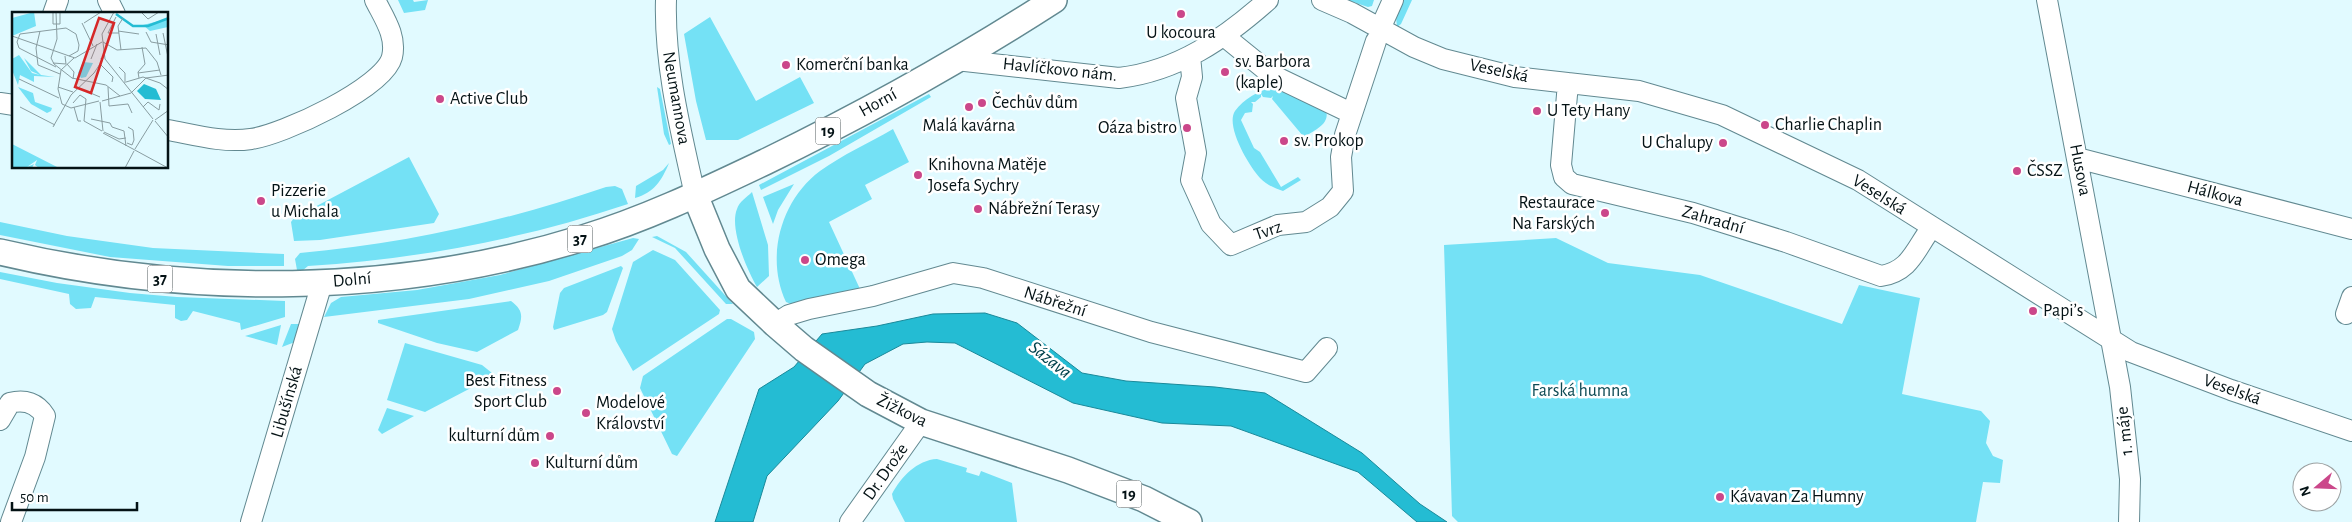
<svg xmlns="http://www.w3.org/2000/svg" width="2352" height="522" viewBox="0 0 2352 522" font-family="'Alegreya Sans',sans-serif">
<rect width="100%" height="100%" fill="#e1faff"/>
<path fill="#74e1f5" d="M398,0H413L414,2L428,0L425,10L404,13Z
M1347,0H1374L1372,6L1368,7Z
M1404,0H1412L1401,24L1397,27L1396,17Z
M710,17L756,101L800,77L814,103L738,140H706L696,101L684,34Z
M1274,86L1326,110C1330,124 1316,129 1306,136H1303L1272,99L1273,96L1271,98L1263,97L1261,94V97L1255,102H1251L1253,104L1252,112L1245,113L1241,120L1254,148L1260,152L1281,187L1298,177L1301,180L1283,191C1274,188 1267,185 1260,178C1249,166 1225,126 1235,111C1244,98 1260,91 1274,86Z
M657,87L660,89L671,144L669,145L664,134Z
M929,94L931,97L829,156L761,190L759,185Z
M893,129L909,162L865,185L872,199L829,222L860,289L791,304L786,302C765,257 781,200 820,171C842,155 869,143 893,129Z
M409,157L439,214L434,223L320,240L294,241L291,222L294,218Z
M669,163C662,180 654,193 635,198L636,186L663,170Z
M794,184L778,210L773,224L763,197Z
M615,186L622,189L628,204C524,239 418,259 308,266L302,271L297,270L295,259L300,253C404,244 507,221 606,187Z
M752,192L768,245L769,276L757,287C747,270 729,228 737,209C739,202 747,197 752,192Z
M0,222L67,236L153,248L284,254V266H228L110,257L0,235Z
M657,236L686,252L733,304H726L675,248L652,237Z
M633,238L639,239L632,250L622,256L549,281L469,299L324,317L331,303L341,297L417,290L500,275Z
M1556,238L1608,263L1700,275L1842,324L1859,285L1920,298L1902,394L1981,411L1990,421L1986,443L1993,456L2003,460L2000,483L1983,482L1976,522H1458L1452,516L1444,245Z
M653,250L675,260L720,310L719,314L633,371L616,341L612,329L633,262Z
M621,266L623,268L607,312L603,315L554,330L553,327L560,293L564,288Z
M0,272L57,283L130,293L177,297L285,301V317L241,330L240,323L193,311L187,320L181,321L175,318V305L95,297L91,308L76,309L70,304L69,294L0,279Z
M511,301C523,310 523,316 518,330L477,352L437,343L378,323V320Z
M727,319H731L754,332L755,339L677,456L672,454L640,388L643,376Z
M291,324H300L295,342L282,347Z
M281,325L277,345L245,336Z
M405,343L482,365L492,373L490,378L425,412L387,400Z
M387,408L414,416L382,434L378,430Z
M937,459L967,468L966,472L979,476L981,471L1012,483L1017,522H905L893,499L892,494C901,477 917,460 937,459Z"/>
<path fill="#24bcd3" stroke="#1a899a" d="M985,313L1017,323L1082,373L1126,381L1215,387L1265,393L1362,453L1420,504L1447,522H1417L1358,472L1231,426L1162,423L1073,403L955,343L927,342L903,344L865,364L838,401L767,476L753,522H715L759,389L794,367L822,334L877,326L933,314Z"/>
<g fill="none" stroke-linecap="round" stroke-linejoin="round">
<defs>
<path id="minor" d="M108,0L115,14
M666,0C664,65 681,132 695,195
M1322,0L1352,13L1414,47L1443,59L1515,77L1639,91L1722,115L1858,180L2131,352L2231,390L2352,431
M2047,0L2120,387L2130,479L2129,522
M53,14L58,0
M1380,29L1393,0
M1224,36L1272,75L1351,113
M1190,56L1192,77L1186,98L1196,153L1191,180L1211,224L1231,245L1278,225L1306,222L1330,207L1343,191L1341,157L1345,135L1376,41
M956,60L1119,78C1178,71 1224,39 1268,0
M1568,83L1561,165L1564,177L1572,184L1693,213L1786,242L1881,276C1911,271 1915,249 1932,227
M0,103L14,105
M168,130C195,135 223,143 251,139C282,135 384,88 392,57C397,36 384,18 375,0
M2077,158L2352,229
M2346,314L2352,297
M775,324L789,315L809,309L873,296L953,273L983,278L1151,332L1306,372L1327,348
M0,420L10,403C25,399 37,403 45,416L35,457L11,522
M251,522L322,283
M850,522L921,422"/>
<path id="major" d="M695,195L717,249L738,289L775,324L804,349L868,394L921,422L1068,470L1144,499L1189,522
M0,252C190,297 396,296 583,238C646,219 706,190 765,162C864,114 961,60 1054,0"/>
</defs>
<use href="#minor" stroke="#628991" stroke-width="22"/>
<use href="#major" stroke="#628991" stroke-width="28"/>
<use href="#minor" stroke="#fff" stroke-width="20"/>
<use href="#major" stroke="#fff" stroke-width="25"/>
</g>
<g fill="#cb478a" stroke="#fff" stroke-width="2">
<circle cx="1181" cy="14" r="5"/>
<circle cx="786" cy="65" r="5"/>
<circle cx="1225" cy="72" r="5"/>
<circle cx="440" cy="99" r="5"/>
<circle cx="982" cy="103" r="5"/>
<circle cx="969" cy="107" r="5"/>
<circle cx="1537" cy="111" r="5"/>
<circle cx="1765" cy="125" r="5"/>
<circle cx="1187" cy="128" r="5"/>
<circle cx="1284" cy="141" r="5"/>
<circle cx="1723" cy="143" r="5"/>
<circle cx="2017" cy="171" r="5"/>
<circle cx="918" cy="175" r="5"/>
<circle cx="261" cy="201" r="5"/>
<circle cx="978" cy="209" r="5"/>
<circle cx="1605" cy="213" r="5"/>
<circle cx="805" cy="260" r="5"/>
<circle cx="2033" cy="311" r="5"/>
<circle cx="557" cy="391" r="5"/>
<circle cx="586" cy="413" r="5"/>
<circle cx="550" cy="436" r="5"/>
<circle cx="535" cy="463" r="5"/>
<circle cx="1720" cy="497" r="5"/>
</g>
<g text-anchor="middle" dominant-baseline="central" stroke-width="5" stroke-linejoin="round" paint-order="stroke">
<g fill="#fff" stroke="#4f595b" stroke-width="1">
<rect x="815.5" y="117.5" width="25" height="27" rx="4"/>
<rect x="567.5" y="225.5" width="25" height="27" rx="4"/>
<rect x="147.5" y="265.5" width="25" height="27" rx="4"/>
<rect x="1116.5" y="480.5" width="25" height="27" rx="4"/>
</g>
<g font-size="16" font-weight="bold" fill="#041215">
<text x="828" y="131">19</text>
<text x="580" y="239">37</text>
<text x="160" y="279">37</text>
<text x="1129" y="494">19</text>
</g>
<g font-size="18" fill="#041215" stroke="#fff" text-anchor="start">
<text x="1181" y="33" text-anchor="middle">U kocoura</text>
<text x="1235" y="62">sv. Barbora<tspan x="1235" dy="21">(kaple)</tspan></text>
<text x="796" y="65">Komerční banka</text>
<text x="450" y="99">Active Club</text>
<text x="992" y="103">Čechův dům</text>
<text x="1547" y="111">U Tety Hany</text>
<text x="1775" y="125">Charlie Chaplin</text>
<text x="969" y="126" text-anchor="middle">Malá kavárna</text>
<text x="1177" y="128" text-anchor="end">Oáza bistro</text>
<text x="1294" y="141">sv. Prokop</text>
<text x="1713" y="143" text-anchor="end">U Chalupy</text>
<text x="928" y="165">Knihovna Matěje<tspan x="928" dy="21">Josefa Sychry</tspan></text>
<text x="2027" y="171">ČSSZ</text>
<text x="271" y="191">Pizzerie<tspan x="271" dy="21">u Michala</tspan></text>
<text x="1595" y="203" text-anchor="end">Restaurace<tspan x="1595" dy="21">Na Farských</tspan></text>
<text x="988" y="209">Nábřežní Terasy</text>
<text x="815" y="260">Omega</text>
<text x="2043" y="311">Papi’s</text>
<text x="547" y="381" text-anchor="end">Best Fitness<tspan x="547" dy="21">Sport Club</tspan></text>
<text x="596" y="403">Modelové<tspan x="596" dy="21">Království</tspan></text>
<text x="540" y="436" text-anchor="end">kulturní dům</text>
<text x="545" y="463">Kulturní dům</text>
<text x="1730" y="497">Kávavan Za Humny</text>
</g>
<g font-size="18" fill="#041215" stroke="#fff">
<text transform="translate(1060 70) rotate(6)">Havlíčkovo nám.</text>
<text transform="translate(1499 71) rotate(12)">Veselská</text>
<text transform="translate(676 98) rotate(80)">Neumannova</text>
<text transform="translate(878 103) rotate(-29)">Horní</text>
<text transform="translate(2080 170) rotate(79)">Husova</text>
<text transform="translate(2215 194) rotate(15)">Hálkova</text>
<text transform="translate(1879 195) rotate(32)">Veselská</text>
<text transform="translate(1713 220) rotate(16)">Zahradní</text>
<text transform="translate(1268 231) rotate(-19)">Tvrz</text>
<text transform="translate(352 280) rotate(-5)">Dolní</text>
<text transform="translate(1055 302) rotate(18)">Nábřežní</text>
<text transform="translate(2232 390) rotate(20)">Veselská</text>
<text transform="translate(287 402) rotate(-74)">Libušínská</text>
<text transform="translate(902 411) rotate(26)">Žižkova</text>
<text transform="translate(2125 431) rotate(-96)">1. máje</text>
<text transform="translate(886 472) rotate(-55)">Dr. Drože</text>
</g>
<g font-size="18" fill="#0d4a54" stroke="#fff">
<text x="1580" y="391">Farská humna</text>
</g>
<g font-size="19" font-style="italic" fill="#00424c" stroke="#fff">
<text transform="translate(1050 360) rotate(38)">Sázava</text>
</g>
</g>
<g transform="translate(12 12)">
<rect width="156" height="156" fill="#e1faff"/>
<path d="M22,0L24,14L0,24V6ZM155,7L156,15L138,19L131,13ZM7,43L20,61L28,63L19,59L12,46L29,63L43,65L22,64V70L8,63L6,73L0,58V47ZM71,50L81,51L74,65L69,66L66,61ZM6,75L21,81L23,90L40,96L39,99L35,101L19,92ZM0,132L47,156H27L23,153L25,148L15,155L22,152L20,156H0Z" fill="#74e1f5"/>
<path d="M132,72L144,77L149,88L133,87L125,79Z" fill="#24bcd3"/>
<path fill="none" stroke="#24bcd3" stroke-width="2.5" d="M104,2L121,14H136L157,6"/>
<path fill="none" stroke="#899da1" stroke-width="1" d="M44,0L45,27L39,46L42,52L60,66L94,73L108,84M44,0H41V12H48V0M102,0L90,22L93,47L141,107M129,0L136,7L147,0M104,5L96,21H107M70,11L81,34M72,11L89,0M28,19L24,36L26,53L48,62M106,19L127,22M134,20L139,30L157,33M151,21L156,45M144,22L148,43M0,24L63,46L90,30M91,30L105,38L134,36L145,50L149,63M130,35L133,52M109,38L106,14L111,6M79,47L85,32M41,51L54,52L53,44M55,52L62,60L61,67M88,52L101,65L100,70M44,55L7,36L5,30L8,22L54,16L64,22L67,33L66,39L57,44M107,55L113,61V71M49,58L46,77L50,92L59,96L87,89M49,58L62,46M126,61L148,58M127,66L126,60L133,52M7,67L47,86M114,70L131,65L148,71L157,78M46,75L61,80M96,75L97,94L116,92L120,101M69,77L88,85M90,89L119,81L134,66L157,63M88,90L91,119M61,91L68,83L74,87L72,109L90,119M8,95L43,113M62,95L66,109H69M131,95L136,90L147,98L148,92M79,107L98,111L100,115L112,119L114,134M143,108L157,98M143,109L157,126M41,115L59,83L82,61L90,49L89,46M92,120L107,127L114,126M91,121L121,137M115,131L120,133L122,128L121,118L116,115M121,137L156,156M123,137L141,108M113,156L122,139"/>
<path fill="#d62828" fill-opacity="0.15" stroke="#d62828" stroke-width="2.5" d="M87,6L102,11L79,81L63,75Z"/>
<rect width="156" height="156" fill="none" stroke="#041215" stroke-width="2.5"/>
</g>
<g transform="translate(2317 487) rotate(251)"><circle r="24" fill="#ffffff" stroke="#9ba0a1"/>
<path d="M0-4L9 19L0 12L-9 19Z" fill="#cb478a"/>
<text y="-8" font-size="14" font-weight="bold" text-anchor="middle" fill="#041215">N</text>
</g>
<path d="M12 502v8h125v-8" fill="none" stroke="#041215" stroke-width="2.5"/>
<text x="20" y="502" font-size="15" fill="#041215" stroke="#ffffff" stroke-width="4" paint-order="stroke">50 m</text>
</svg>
